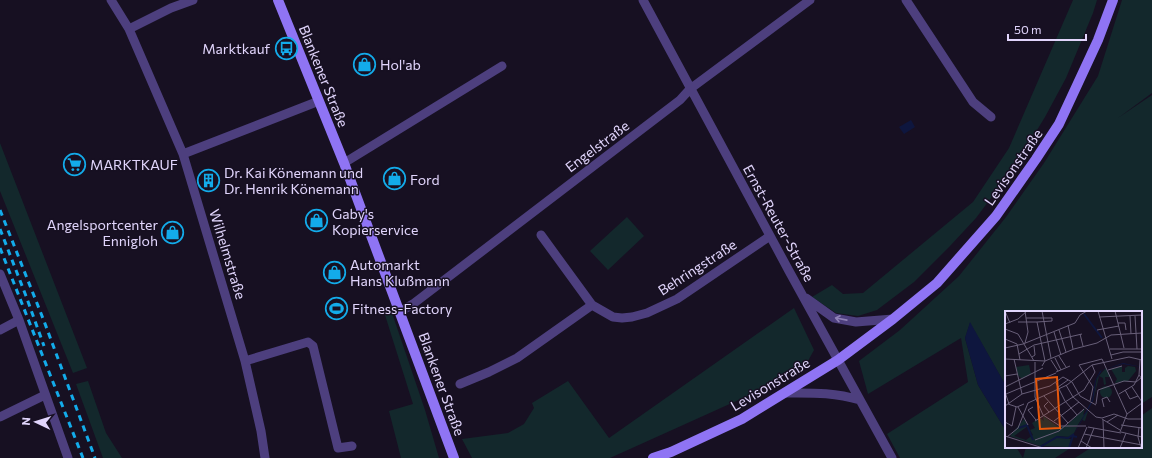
<svg xmlns="http://www.w3.org/2000/svg" width="1152" height="458" viewBox="0 0 1152 458" font-family="Commissioner,sans-serif">
<rect width="100%" height="100%" fill="#171022"/>
<path fill="#13282c" d="M1073,0H1097L1093,13L1066,78L1045,117L1015,166L976,218L950,246L914,282L877,310L858,316L836,313L812,297L832,285L843,294L863,293L973,202L1009,148Z
M1122,0H1152V93L1118,118L1152,95V397L1141,404V312H1006V386L970,323L965,338L978,385L1006,431V447H1016L1023,458L1026,447H1072L1055,458H900L887,434L968,382L961,338L868,394L859,361L900,330L959,276L1006,217L1044,163L1098,76Z
M0,143L87,368L73,373L0,191Z
M627,217L644,236L608,270L590,251Z
M794,308L814,350L808,361L754,393L610,458H472L462,439L508,433L524,424L534,408L532,403L568,381L609,438Z
M392,313L425,410L439,458H401L389,411L413,404L385,315Z
M88,381L106,433L122,458H103L76,384Z
M1152,408V458H1075L1092,447H1141V416Z"/>
<path fill="#0e163e" d="M911,120L915,127L904,134L899,127Z
M970,322L1006,386V431L978,385L965,338Z"/>
<g fill="none" stroke-linecap="round" stroke-linejoin="round">
<path stroke="#4d3f7e" stroke-width="9" d="M111,0L129,29L183,154L245,361L261,431L265,458
M643,0L789,271L892,458
M906,0L973,102L991,117
M129,29L171,8L193,0
M183,154L319,101
M344,163L502,66
M541,235L592,305L613,317L622,318L632,317L647,313L677,299L770,236
M0,274L19,320L68,458
M806,298L834,318L856,322L893,319
M401,311L413,304L680,100L690,89L810,0
M0,330L19,320
M245,361L308,342L313,346L338,448L352,446
M460,384L489,372L517,358L592,305
M784,393C812,393 833,392 860,400
M0,417L45,395"/>
<path stroke="#8f74f4" stroke-width="10" d="M278,0L344,163L454,458
M653,458L671,452L742,419L838,360L893,319L937,283L996,216L1036,159L1059,124L1098,40L1113,0"/>
<path stroke="#13abea" stroke-width="3" stroke-dasharray="6 5" stroke-linecap="butt" d="M0,210L44,321L95,458
M0,229L26,296L44,346
M0,248L83,458"/>
</g>
<defs><path id="oneway-shaft" d="M-6 0H5M1.5-3L5.5 0L1.5 3" fill="none" stroke-width="1.6" stroke-linecap="round" stroke-linejoin="round"/></defs>
<use stroke="#9082b7" href="#oneway-shaft" transform="translate(841 319) rotate(-169)"/>
<defs>
<symbol id="bus-ring" viewBox="-11 -11 22 22"><circle r="9.5" fill="#171022" stroke="#13abea" stroke-width="1.5"/><path d="M-5-6H5V4H4V6H2V4H-2V6H-4V4H-5ZM-3.5-4V0h7V-4ZM-3.5 1.2v1.5H-2V1.2ZM2 1.2v1.5H3.5V1.2Z" fill="#13abea"/></symbol>
<symbol id="shop-ring" viewBox="-11 -11 22 22"><circle r="9.5" fill="#171022" stroke="#13abea" stroke-width="1.5"/><path d="M-5-2.5h2.3a2.7 3.5 0 0 1 5.4 0H5L5.5 6h-11ZM-1.5-2.5h3a1.5 2.3 0 0 0-3 0Z" fill="#13abea"/></symbol>
<symbol id="supermarket-ring" viewBox="-11 -11 22 22"><circle r="9.5" fill="#171022" stroke="#13abea" stroke-width="1.5"/><path d="M-6-5.5h2.5l.6 2H6L4.5 2H-2.5L-4.4-4H-6ZM-1.5 3.2a1.3 1.3 0 1 0 .1 0ZM3 3.2a1.3 1.3 0 1 0 .1 0Z" fill="#13abea"/></symbol>
<symbol id="building-ring" viewBox="-11 -11 22 22"><circle r="9.5" fill="#171022" stroke="#13abea" stroke-width="1.5"/><path d="M-4-6H4V6H1V3H-1V6H-4ZM-2.5-4.3h1.7v1.8h-1.7ZM.8-4.3h1.7v1.8H.8ZM-2.5-1h1.7V.8h-1.7ZM.8-1h1.7V.8H.8Z" fill="#13abea"/></symbol>
<symbol id="stadium-ring" viewBox="-11 -11 22 22"><circle r="9.5" fill="#171022" stroke="#13abea" stroke-width="1.5"/><path d="M0-5a6.5 5 0 1 0 0 10a6.5 5 0 1 0 0-10ZM-3.5-1.8h7v3.6h-7Z" fill="#13abea"/></symbol>
</defs>
<g fill-rule="evenodd">
<use href="#bus-ring" x="274" y="36" width="25" height="25"/>
<use href="#shop-ring" x="352" y="52" width="25" height="25"/>
<use href="#supermarket-ring" x="62" y="152" width="25" height="25"/>
<use href="#shop-ring" x="382" y="166" width="25" height="25"/>
<use href="#building-ring" x="196" y="168" width="25" height="25"/>
<use href="#shop-ring" x="304" y="208" width="25" height="25"/>
<use href="#shop-ring" x="160" y="220" width="25" height="25"/>
<use href="#shop-ring" x="322" y="260" width="25" height="25"/>
<use href="#stadium-ring" x="324" y="296" width="25" height="25"/>
</g>
<g text-anchor="middle" dominant-baseline="central" stroke-width="3" stroke-linejoin="round" paint-order="stroke">
<g font-size="14" fill="#e1d5fc" stroke="#171022" text-anchor="start">
<text x="270" y="48" text-anchor="end">Marktkauf</text>
<text x="380" y="64">Hol'ab</text>
<text x="90" y="164">MARKTKAUF</text>
<text x="224" y="172">Dr. Kai Könemann und<tspan x="224" dy="16">Dr. Henrik Könemann</tspan></text>
<text x="410" y="179">Ford</text>
<text x="332" y="213">Gaby's<tspan x="332" dy="16">Kopierservice</tspan></text>
<text x="158" y="224" text-anchor="end">Angelsportcenter<tspan x="158" dy="16">Ennigloh</tspan></text>
<text x="350" y="264">Automarkt<tspan x="350" dy="16">Hans Klußmann</tspan></text>
<text x="352" y="308">Fitness-Factory</text>
</g>
<g font-size="14" fill="#e1d5fc" stroke="#171022">
<text transform="translate(324 76) rotate(68)">Blankener Straße</text>
<text transform="translate(597 146) rotate(-37)">Engelstraße</text>
<text transform="translate(1013 167) rotate(-55)">Levisonstraße</text>
<text transform="translate(779 223) rotate(61)">Ernst-Reuter-Straße</text>
<text transform="translate(228 254) rotate(73)">Wilhelmstraße</text>
<text transform="translate(697 267) rotate(-33)">Behringstraße</text>
<text transform="translate(442 384) rotate(70)">Blankener Straße</text>
<text transform="translate(770 384) rotate(-31)">Levisonstraße</text>
</g>
</g>
<g transform="translate(1005 311)">
<rect width="137" height="137" fill="#171022"/>
<path d="M24,54L26,63L17,68L13,64L11,56ZM117,55V61H120V57L123,55L130,56L131,60L123,70L110,72L112,68L106,58ZM101,57L106,66H100L101,73L99,74L98,67L94,65L88,91L92,67ZM95 81a6 6 0 1 1 12 0a6 6 0 1 1-12 0ZM80,97L78,104L83,100L80,110L77,109L78,106L72,115L60,116ZM38,105L52,115L72,116L69,122L65,126L53,125L35,135L5,125L19,108L23,115L9,125L21,129L28,124L25,119L30,117L27,112L35,107L39,110ZM53,126L66,128L64,136L37,135Z" fill="#13282c"/>
<path d="M118,52L137,56L118,53L97,59L91,69L88,90L68,125L87,89L90,70L95,60Z" fill="#0e163e"/>
<path fill="none" stroke="#0e163e" stroke-width="2" d="M79,3L97,27M14,117L22,114L28,129M35,136L52,126L63,127L69,123M64,137L68,125L72,126"/>
<path fill="none" stroke="#685f79" stroke-width="1" d="M0,0L5,12M20,0L23,21L20,32M37,0L46,47M93,0L107,48M110,0L119,37M125,5L126,23M130,5L132,38M94,6L137,4M21,7H47M13,11H32L40,50L37,55M32,11L47,10V7M113,12H120L121,19M0,13L13,8L22,0M63,14L68,38M0,18L13,23L29,50M54,19L61,41M92,19L114,15M49,21L56,44M75,23L78,35M0,28L12,33L15,49M18,33L70,12L75,4L82,0M0,37L18,33M105,38H137M14,43L29,34L77,23M106,44L118,41H137M54,45L61,56M27,46L30,44L29,35M50,47L56,59M0,48L40,50L69,38L92,32L106,24L137,22M9,48L17,83M46,49L53,60M135,49L134,64L137,68M30,51V86L38,104L55,115H81M103,59L117,55M51,61L65,55M0,65L12,63M58,66L67,71L75,85L91,94M51,72L60,90L72,104M61,74L68,86L91,106L97,107L109,103L123,108H137M0,76L38,57M53,76L63,69M127,76L137,91M120,79L125,88L133,85M0,81L4,93M1,83L51,62M114,83L129,74L134,64M39,85L63,112M85,90L88,76L74,54L97,48L122,103M43,91L39,95L44,101M3,93L12,96L19,93M91,93L93,79L119,70L131,71L136,67M0,95L17,83L45,75L58,66M13,96L23,114M28,96L23,99L31,109M99,96L97,88L102,86L105,91M97,108L115,119M98,109L99,137M30,110L79,79L90,61L87,54M49,110L74,91M0,111L7,115L11,96M102,111L113,104M116,114L137,117M83,116L116,122M134,116L133,126L136,137M115,121L122,103L137,92M116,121L137,126M79,123L137,134M0,125L38,137M2,126L13,117L23,92L62,74L87,54L124,46L137,49M30,129L54,120L79,98M76,130L87,137M73,137L82,116M81,137L89,117M115,137L121,122"/>
<path fill="#e8590c" fill-opacity="0.15" stroke="#e8590c" stroke-width="2" d="M52,66L55,117L35,118L31,68Z"/>
<rect width="137" height="137" fill="none" stroke="#e1d5fc" stroke-width="2"/>
</g>
<g transform="translate(36 422) rotate(274)" stroke="#171022" stroke-width="3" paint-order="stroke">
<path d="M0-3L7 15L0 10L-7 15Z" fill="#e1d5fc"/>
<text y="-6" font-size="11" font-weight="bold" text-anchor="middle" fill="#e1d5fc">N</text>
</g>
<path d="M1008 34v6h78v-6" fill="none" stroke="#e1d5fc" stroke-width="2"/>
<text x="1014" y="34" font-size="12" fill="#e1d5fc" stroke="#171022" stroke-width="3" paint-order="stroke">50 m</text>
</svg>
